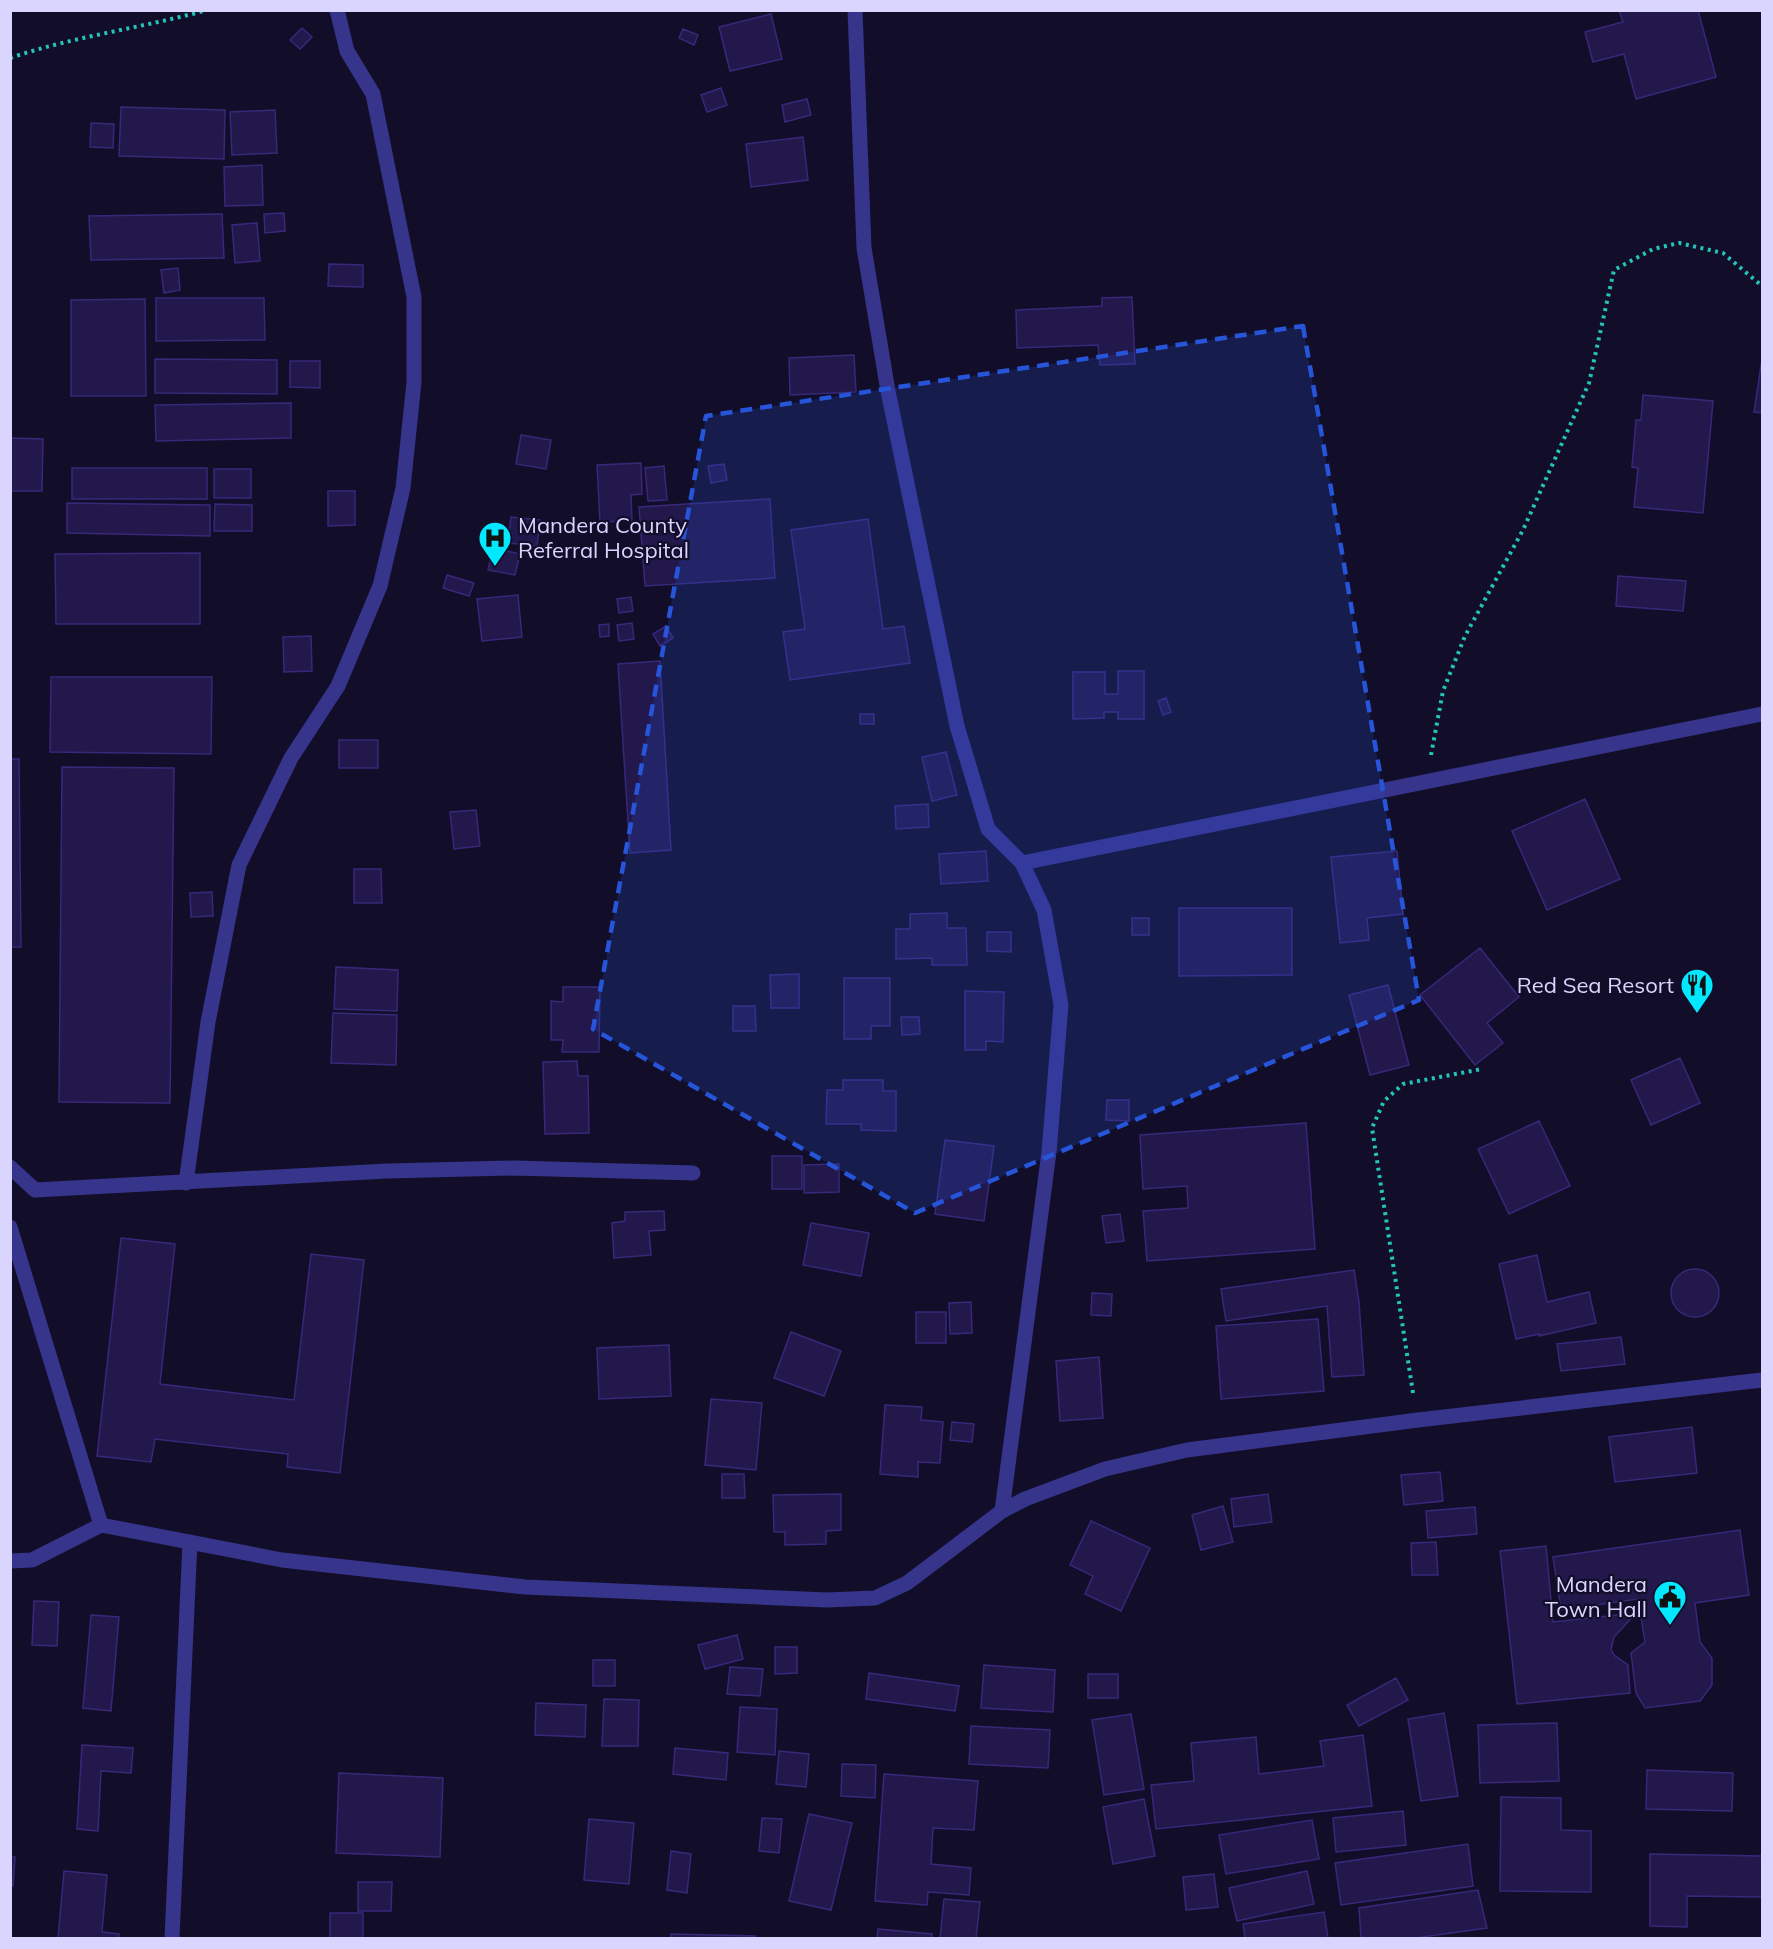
<svg xmlns="http://www.w3.org/2000/svg" width="1773" height="1949" viewBox="0 0 1773 1949" font-family="Mulish,sans-serif">
<rect width="100%" height="100%" fill="#120e29"/>
<path fill="#22184c" stroke="#37287a" stroke-width="1.5" d="M1619,10H1698L1716,77L1636,99L1624,54L1593,62L1585,32L1623,22Z
M771,14L782,59L730,71L719,27Z
M302,28L312,37L300,49L290,40Z
M683,29L698,35L694,45L679,38Z
M721,88L727,105L707,112L701,95Z
M807,99L811,115L785,122L782,105Z
M121,107L225,110L224,159L119,156Z
M275,110L277,153L232,155L230,112Z
M91,123L114,124L113,148L90,147Z
M803,137L808,180L751,187L746,144Z
M262,165L263,205L225,206L224,167Z
M284,213L285,231L265,233L264,214Z
M222,214L224,258L91,260L89,216Z
M257,223L260,261L235,263L232,225Z
M329,264L363,265V287L328,286Z
M178,268L180,290L164,293L161,270Z
M1132,297L1135,364L1100,365L1098,345L1017,348L1016,310L1102,306V298Z
M156,298H264L265,340L156,341Z
M145,299L146,396H71V300Z
M854,355L856,392L790,395L789,358Z
M155,359L277,360V394L155,393Z
M1762,359V413L1754,412Z
M290,361H320V388L290,387Z
M1643,395L1713,401L1703,513L1634,507L1638,468L1632,467L1636,420H1641Z
M291,403V438L156,441L155,405Z
M521,435L551,440L546,469L516,464Z
M10,438L43,439L42,491H10Z
M641,463L642,494L631,495L632,521L600,522L597,465Z
M724,464L727,480L711,483L708,466Z
M664,466L667,500L648,501L645,468Z
M72,468H207V499H72Z
M214,469H251V498H214Z
M328,491H355V525L328,526Z
M770,499L775,578L645,586L639,507Z
M67,503L210,505V536L67,533Z
M215,504L252,505V531H214Z
M511,517L540,520L537,546L508,543Z
M868,519L883,629L904,626L910,663L790,680L783,632L805,629L791,530Z
M493,548L520,554L515,575L488,570Z
M200,553V624H56L55,554Z
M447,575L474,583L469,596L443,588Z
M1618,576L1686,581L1683,611L1616,606Z
M518,595L522,637L482,641L477,599Z
M631,597L633,611L619,613L617,599Z
M632,623L634,639L619,641L617,625Z
M609,624V636L600,637L599,625Z
M666,626L673,638L660,646L653,634Z
M311,636L312,671L284,672L283,637Z
M660,661L671,850L630,853L618,664Z
M1118,671H1144V719H1118V712H1104V718L1073,719V672H1105V694H1118Z
M51,677H212L211,754L50,752Z
M1166,698L1171,712L1163,715L1158,701Z
M860,714H874V724H860Z
M339,740H378V768H339Z
M946,752L957,795L932,801L922,757Z
M10,759H19L21,947H10Z
M62,767L174,768L170,1103L59,1102Z
M1585,799L1620,879L1547,910L1512,831Z
M928,804L929,827L896,829L895,806Z
M476,810L480,846L454,849L450,812Z
M986,851L988,881L941,884L939,854Z
M1397,851L1403,914L1367,918L1369,940L1340,943L1331,857Z
M354,869H381L382,903H354Z
M212,892L213,916L191,917L190,893Z
M1179,908H1292V975L1179,976Z
M947,913V928H966L967,965H932V958L896,959V929H910V914Z
M1132,918H1149V935H1132Z
M987,932H1011V952L987,951Z
M1480,948L1519,997L1487,1023L1503,1043L1475,1065L1420,995Z
M336,967L398,970L397,1011L334,1009Z
M799,974V1008H771L770,975Z
M844,978H890V1026H871V1039H844Z
M1388,985L1409,1065L1370,1075L1349,995Z
M563,987H600L599,1052H562L563,1040H551V1001L563,1002Z
M965,991L1004,992L1003,1042L986,1041V1050H965Z
M733,1006H755L756,1031H733Z
M333,1013L397,1015L396,1065L331,1063Z
M901,1017H919L920,1034L902,1035Z
M1680,1058L1700,1103L1651,1125L1631,1080Z
M577,1061L578,1076H588L589,1133L545,1134L543,1062Z
M843,1080H883V1091H896V1131L861,1130V1124H826L827,1090H843Z
M1107,1100H1129V1121L1106,1120Z
M1539,1121L1570,1186L1509,1214L1478,1149Z
M1306,1123L1315,1249L1147,1261L1143,1211L1188,1208L1187,1186L1143,1189L1140,1135Z
M945,1140L994,1146L984,1221L935,1214Z
M772,1156H802V1189H772Z
M839,1164V1192L804,1193V1165Z
M664,1211L665,1230L649,1231L651,1255L614,1258L612,1223L625,1221V1212Z
M1120,1214L1124,1241L1106,1243L1102,1216Z
M811,1223L869,1233L861,1276L803,1265Z
M121,1238L175,1244L160,1384L294,1400L311,1254L364,1260L340,1473L287,1467L288,1454L155,1439L151,1462L97,1456Z
M1537,1255L1547,1302L1589,1292L1596,1323L1539,1336V1334L1516,1339L1499,1264Z
M1671 1293a24 24 0 1 1 48 0a24 24 0 1 1-48 0Z
M1354,1270L1359,1302L1364,1375L1332,1377L1327,1306L1226,1321L1221,1289Z
M1092,1293L1112,1294L1111,1316L1091,1315Z
M971,1302L972,1333L950,1334L949,1303Z
M916,1312H946V1343H916Z
M1318,1319L1324,1391L1221,1399L1216,1326Z
M791,1332L841,1351L824,1396L774,1378Z
M1621,1337L1625,1364L1561,1371L1557,1344Z
M669,1345L671,1396L599,1399L597,1348Z
M1099,1357L1103,1418L1060,1421L1056,1361Z
M711,1399L762,1403L756,1470L705,1465Z
M885,1405L922,1407L921,1420L943,1422L940,1463L918,1462V1477L880,1474Z
M952,1422L974,1424L972,1442L950,1440Z
M1692,1427L1697,1473L1615,1482L1609,1437Z
M1440,1472L1443,1501L1404,1505L1401,1475Z
M722,1474H744L745,1498H722Z
M841,1494V1530L826,1531V1544L785,1545V1532H774L773,1495Z
M1268,1494L1272,1522L1234,1527L1231,1499Z
M1223,1506L1233,1542L1201,1550L1192,1515Z
M1475,1507L1477,1534L1428,1538L1426,1511Z
M1091,1521L1150,1548L1121,1611L1085,1594L1093,1576L1070,1565Z
M1740,1530L1749,1595L1695,1603L1700,1642L1712,1658V1685L1700,1701L1645,1708L1636,1693L1631,1653L1645,1642L1638,1599L1561,1610L1553,1557Z
M1436,1542L1438,1575H1412L1411,1543Z
M1546,1546L1553,1622L1636,1613L1614,1637L1611,1649L1614,1655L1628,1665L1630,1693L1517,1704L1500,1551Z
M34,1601L59,1602L57,1646L32,1645Z
M91,1615L119,1617L111,1711L83,1708Z
M737,1635L743,1659L705,1669L698,1645Z
M775,1647H797V1673L775,1674Z
M593,1660H615V1686H593Z
M984,1665L1055,1670L1053,1712L981,1708Z
M730,1667L763,1669L760,1696L727,1694Z
M869,1673L959,1686L955,1711L866,1699Z
M1088,1674H1118V1698H1088Z
M1396,1678L1408,1700L1359,1726L1347,1705Z
M604,1699L639,1700L638,1746H602Z
M536,1703L586,1705L585,1737L535,1735Z
M740,1707L777,1709L775,1755L737,1752Z
M1444,1713L1458,1796L1421,1801L1408,1719Z
M1131,1714L1144,1789L1104,1795L1092,1720Z
M1557,1723L1559,1781L1480,1783L1478,1725Z
M971,1726L1050,1730L1048,1768L969,1764Z
M1363,1735L1372,1806L1156,1829L1151,1785L1194,1781L1191,1743L1256,1737L1259,1774L1324,1766L1320,1741Z
M82,1745L133,1748L131,1773L101,1771L98,1831L77,1829Z
M675,1748L728,1753L726,1780L673,1774Z
M779,1751L809,1754L806,1787L776,1784Z
M842,1764L876,1765L875,1798L841,1796Z
M1647,1770L1733,1773L1732,1811L1646,1809Z
M339,1773L443,1778L440,1857L336,1853Z
M884,1774L978,1781L974,1830L933,1828L931,1864L971,1868L969,1895L928,1892L927,1905L875,1901Z
M1501,1797L1561,1798V1830L1591,1831V1892L1500,1891Z
M1144,1799L1155,1856L1113,1864L1103,1807Z
M1403,1811L1406,1845L1336,1852L1333,1818Z
M809,1814L852,1823L831,1910L789,1901Z
M762,1818L782,1819L779,1853L759,1851Z
M589,1819L634,1823L629,1884L584,1880Z
M1312,1820L1319,1859L1226,1874L1219,1835Z
M1468,1844L1473,1886L1341,1905L1335,1863Z
M671,1851L691,1854L687,1893L667,1890Z
M1650,1854L1762,1856V1897L1687,1896V1927L1650,1926Z
M10,1857H15L13,1886H10Z
M64,1871L107,1875L102,1932L119,1934V1938H58Z
M1307,1871L1314,1904L1237,1921L1229,1888Z
M1214,1874L1218,1907L1186,1910L1183,1877Z
M358,1882H392L391,1911H358Z
M1478,1890L1487,1928L1415,1938H1361L1359,1908Z
M944,1899L980,1902L976,1938H940Z
M1324,1912L1328,1938H1245L1243,1924Z
M330,1913H363V1938H330Z
M878,1929L932,1934V1938H877Z
M671,1934L755,1936V1938H671Z"/>
<g fill="none" stroke-linecap="round" stroke-linejoin="round">
<path stroke="#24c4b9" stroke-width="4" stroke-dasharray="3 4.5" stroke-linecap="butt" d="M10,58C75,36 142,28 207,10
M1431,755L1443,691L1465,636L1523,530L1589,383L1614,270L1653,249L1679,243L1723,253L1762,286
M1413,1393L1372,1128L1384,1101L1403,1084L1482,1069"/>
<path stroke="#37348c" stroke-width="15" d="M855,10L864,248L888,391L957,726L988,829L1022,863L1044,910L1061,1005L1049,1152L1002,1511
M1022,863L1762,714
M10,1167L35,1190L387,1171L515,1168L693,1173
M186,1183L208,1022L239,865L291,758L338,686L380,586L403,488L414,382V297L373,94L347,51L337,10
M10,1227L101,1525
M10,1561L32,1560L101,1525L282,1560L525,1587L827,1600L875,1598L907,1583L1002,1511L1025,1499L1105,1469L1187,1450L1418,1420L1762,1380
M172,1938L190,1542"/>
</g>
<path fill="#2655da" fill-opacity="0.2" stroke="#2655da" stroke-width="4.5" stroke-dasharray="12 8" stroke-linejoin="round" d="M1303,326L1419,1000L915,1213L593,1029L706,416Z"/>
<defs>
<symbol id="hospital-pin" viewBox="-11 -11 22 30"><path d="M0 17L-7.5 6A9.5 9.5 0 1 1 7.5 6Z" fill="#01e8ff" stroke="#120e29"/><path d="M-5-5h3v3.5h4V-5h3V5h-3V1.5h-4V5h-3Z" fill="#111"/></symbol>
<symbol id="restaurant-pin" viewBox="-11 -11 22 30"><path d="M0 17L-7.5 6A9.5 9.5 0 1 1 7.5 6Z" fill="#01e8ff" stroke="#120e29"/><path d="M-5-6h1v4h1v-4h1v4h1v-4h1v5L-1.5 .5V6h-2V.5L-5-1ZM5-6V6H3V1.5H1.5Q1.5-4 5-6Z" fill="#111"/></symbol>
<symbol id="civic-pin" viewBox="-11 -11 22 30"><path d="M0 17L-7.5 6A9.5 9.5 0 1 1 7.5 6Z" fill="#01e8ff" stroke="#120e29"/><path d="M-.6-6.5H3V-4.5H.6V-3L4-1V1h2V6H-6V1h2V-1L-.6-3ZM-1.2 2.5V6h2.4V2.5Z" fill="#111"/></symbol>
</defs>
<g fill-rule="evenodd">
<use href="#hospital-pin" x="476" y="519" width="38" height="52"/>
<use href="#restaurant-pin" x="1678" y="966" width="38" height="52"/>
<use href="#civic-pin" x="1651" y="1578" width="38" height="52"/>
</g>
<g text-anchor="middle" dominant-baseline="central" stroke-width="4.5" stroke-linejoin="round" paint-order="stroke">
<g font-size="22" fill="#dad5ff" stroke="#120e29" text-anchor="end">
<text x="518" y="525" text-anchor="start">Mandera County<tspan x="518" dy="25">Referral Hospital</tspan></text>
<text x="1674" y="985">Red Sea Resort</text>
<text x="1647" y="1584">Mandera<tspan x="1647" dy="25">Town Hall</tspan></text>
</g>
</g>
<rect width="1773" height="1949" fill="none" stroke="#dad5ff" stroke-width="24"/>
</svg>
